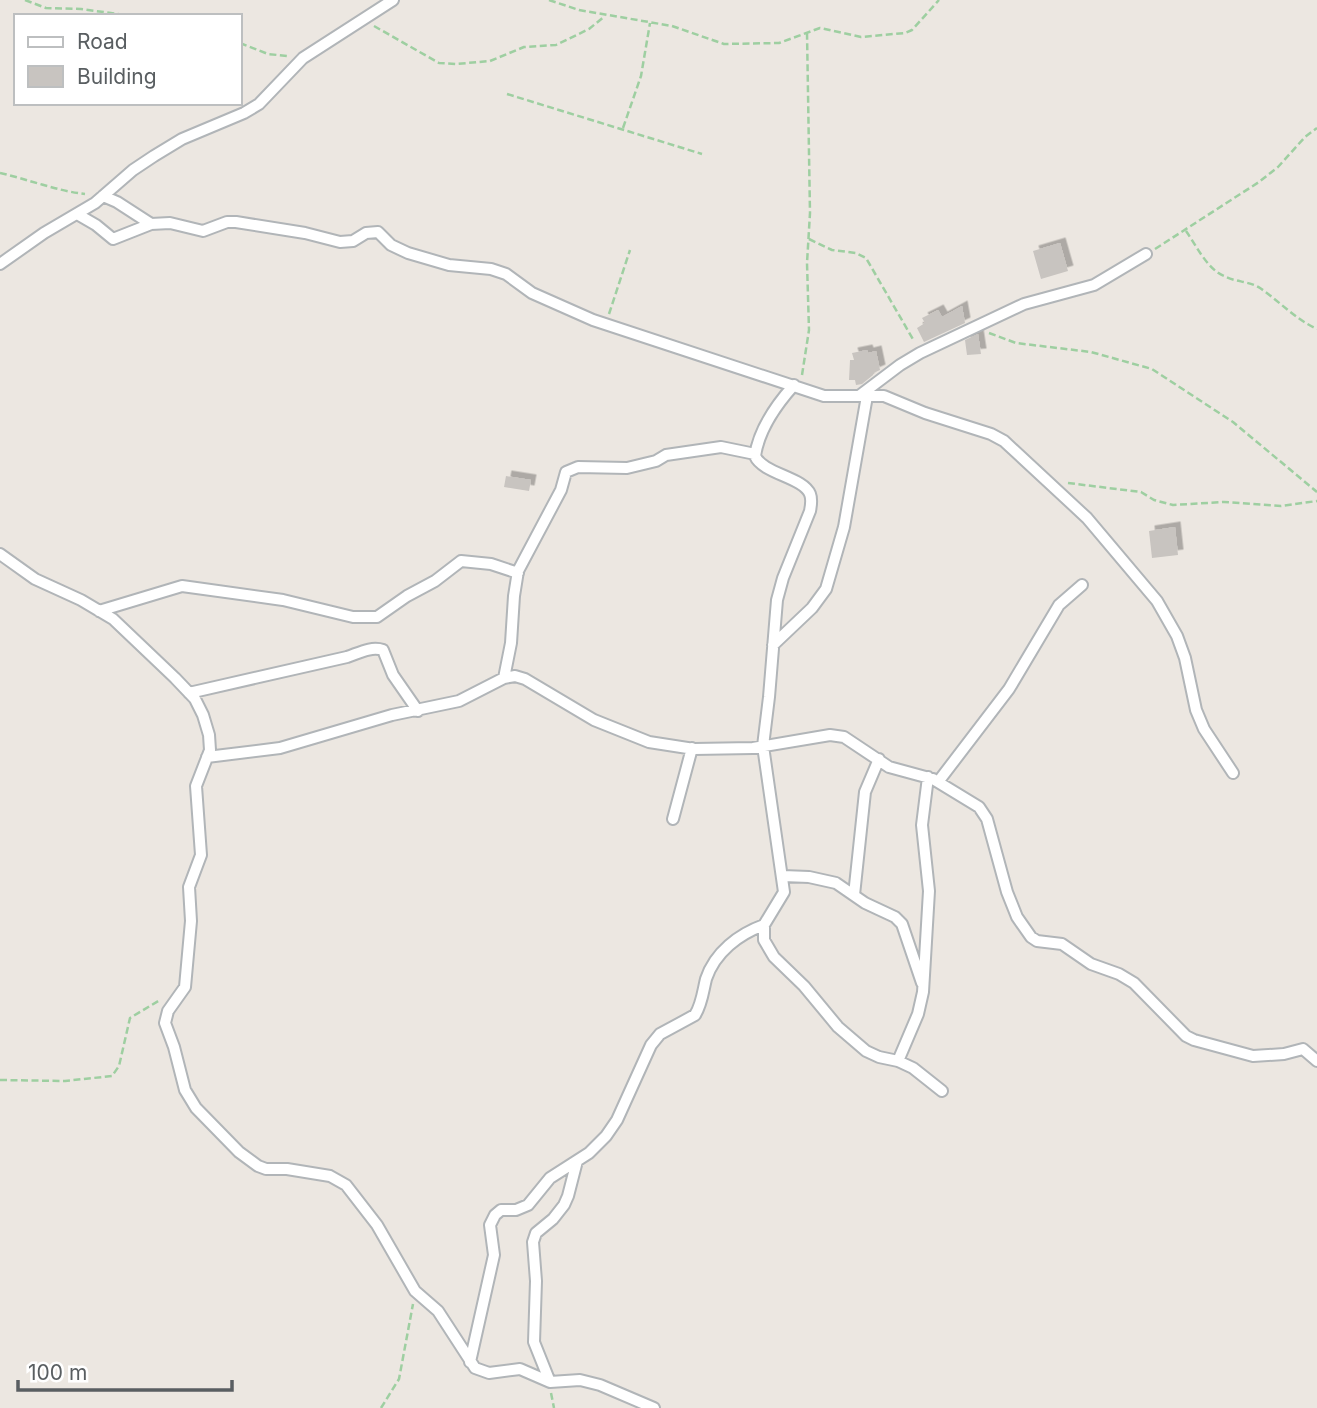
<svg xmlns="http://www.w3.org/2000/svg" width="1317" height="1408" viewBox="0 0 1317 1408" font-family="Inter,sans-serif">
<defs>
<filter id="shadow"><feDropShadow dx="5.5" dy="-5.5" stdDeviation="0" flood-color="#0004"/></filter>
</defs>
<rect width="100%" height="100%" fill="#ece7e1"/>
<path fill="#c8c4c0" filter="url(#shadow)" d="M1060,243L1068,271L1041,279L1033,251Z
M962,306L965,323L924,342L917,328L925,323L922,318L938,310L942,317Z
M978,334L981,354L967,355L965,340Z
M867,350L868,353L876,351L880,370L873,373V375L862,384L856,385L855,380H849L850,360H854L852,353Z
M506,476L531,480L529,491L504,487Z
M1175,527L1178,555L1152,558L1149,531Z"/>
<g fill="none" stroke-linecap="round" stroke-linejoin="round">
<defs>
<path id="street" d="M103,196L117,202L151,224
M77,214L96,225L113,239L151,224L170,223L203,231L227,222H236L305,233L340,242L353,241L366,233L378,232L391,245L408,253L449,265L491,269L506,274L532,293L593,320L824,396H884L925,413L991,434L1004,441L1087,518L1157,601L1177,636L1185,658L1196,710L1204,729L1233,773
M0,264L44,233L95,203L133,170L154,156L182,139L244,113L259,104L303,58L393,0
M794,385C776,405 759,429 755,456C763,474 803,477 810,494C812,499 811,506 810,511L783,578L777,600L769,697L763,746L784,892L764,925V940L774,957L804,986L838,1027L866,1051L879,1057L898,1061L913,1068L942,1091
M859,396L900,365L920,353L1024,304L1094,285L1146,254
M0,554L35,579L81,600L113,619L175,678L195,699L203,715L209,735L210,750L196,786L201,855L189,887L191,921L185,987L168,1011L165,1023L174,1047L185,1090L196,1108L239,1152L258,1166L266,1169H287L330,1176L346,1185L377,1225L415,1291L438,1311L475,1368L489,1373L520,1369L550,1382L580,1380L600,1385L654,1408
M99,611L182,586L283,600L353,617H377L407,596L435,581L461,561L491,564L518,573
M773,645L812,608L826,589L844,527L867,396
M504,678L511,643L514,596L518,571L561,490L566,472L578,467L627,468L656,461L666,455L721,447L755,454
M189,693L347,657C359,653 371,646 383,650L393,675L418,711
M207,757L280,748L392,715L459,701L504,678L515,676L525,679L594,720L649,742L694,749L753,748L830,735L844,737L889,767L933,779L979,807L987,819L1007,892L1017,917L1031,937L1037,941L1062,944L1091,964L1119,974L1134,983L1186,1036L1194,1040L1253,1056L1284,1054L1303,1049L1317,1061
M938,782L1009,689L1059,605L1082,585
M673,819L692,748
M783,876L809,877L836,883L865,903L895,917L902,924L922,983
M854,895L865,792L879,759
M898,1061L918,1014L923,992L929,891L922,825L928,777
M470,1362L494,1255L490,1225L495,1215L501,1210H516L528,1205L550,1178L589,1153L606,1136L617,1120L651,1045L660,1034L695,1015C702,1004 703,991 706,979C715,952 739,934 764,925
M550,1382L534,1342L536,1281L533,1242L536,1233L553,1219L564,1205L568,1196L577,1161"/>
</defs>
<use href="#street" stroke="#b1b5b8" stroke-width="14"/>
<path stroke="#9ecfa1" stroke-width="2.5" stroke-dasharray="7 3.5" stroke-linecap="butt" d="M25,0L46,8L81,9L133,16
M549,0L579,10L672,26L724,44L779,43L820,28L861,37L905,33L912,30L939,0
M374,26L439,63L456,64L490,61L524,47L556,45L589,29L605,16
M240,43L268,54L287,56
M507,94L702,154
M623,128L641,76L650,23
M0,173C27,179 57,191 85,194
M1186,231C1196,245 1207,269 1224,276C1235,282 1249,281 1260,288C1279,301 1295,319 1317,329
M809,239L832,250L856,253L866,258L914,341
M1155,249L1259,182L1278,167L1305,137L1317,128
M609,314L630,250
M989,333L1016,343L1091,352L1152,369L1233,422L1317,492
M802,375L809,330L807,263L810,213L807,32
M1068,483L1141,492L1154,500L1173,505L1224,502L1281,506L1317,501
M0,1080L65,1081L112,1076L119,1066L130,1018L160,1000
M551,1393L554,1408
M381,1408L399,1379L413,1304"/>
<use href="#street" stroke="#fff" stroke-width="10"/>
</g>
<rect x="14" y="14" width="228" height="91" fill="#ffffff" stroke="#bdbfc0" stroke-width="2"/>
<rect x="28" y="37" width="35" height="10" fill="#ffffff" stroke="#bdbfc0" stroke-width="2"/>
<text x="77" y="49" font-size="21" fill="#595e61">Road</text>
<rect x="28" y="66" width="35" height="21" fill="#c8c4c0" stroke="#bdbfc0" stroke-width="2"/>
<text x="77" y="84" font-size="21" fill="#595e61">Building</text>
<path d="M18 1380v10h214v-10" fill="none" stroke="#595e61" stroke-width="3.5"/>
<text x="28" y="1380" font-size="21" fill="#595e61" stroke="#ffffff" stroke-width="5" paint-order="stroke">100 m</text>
</svg>
